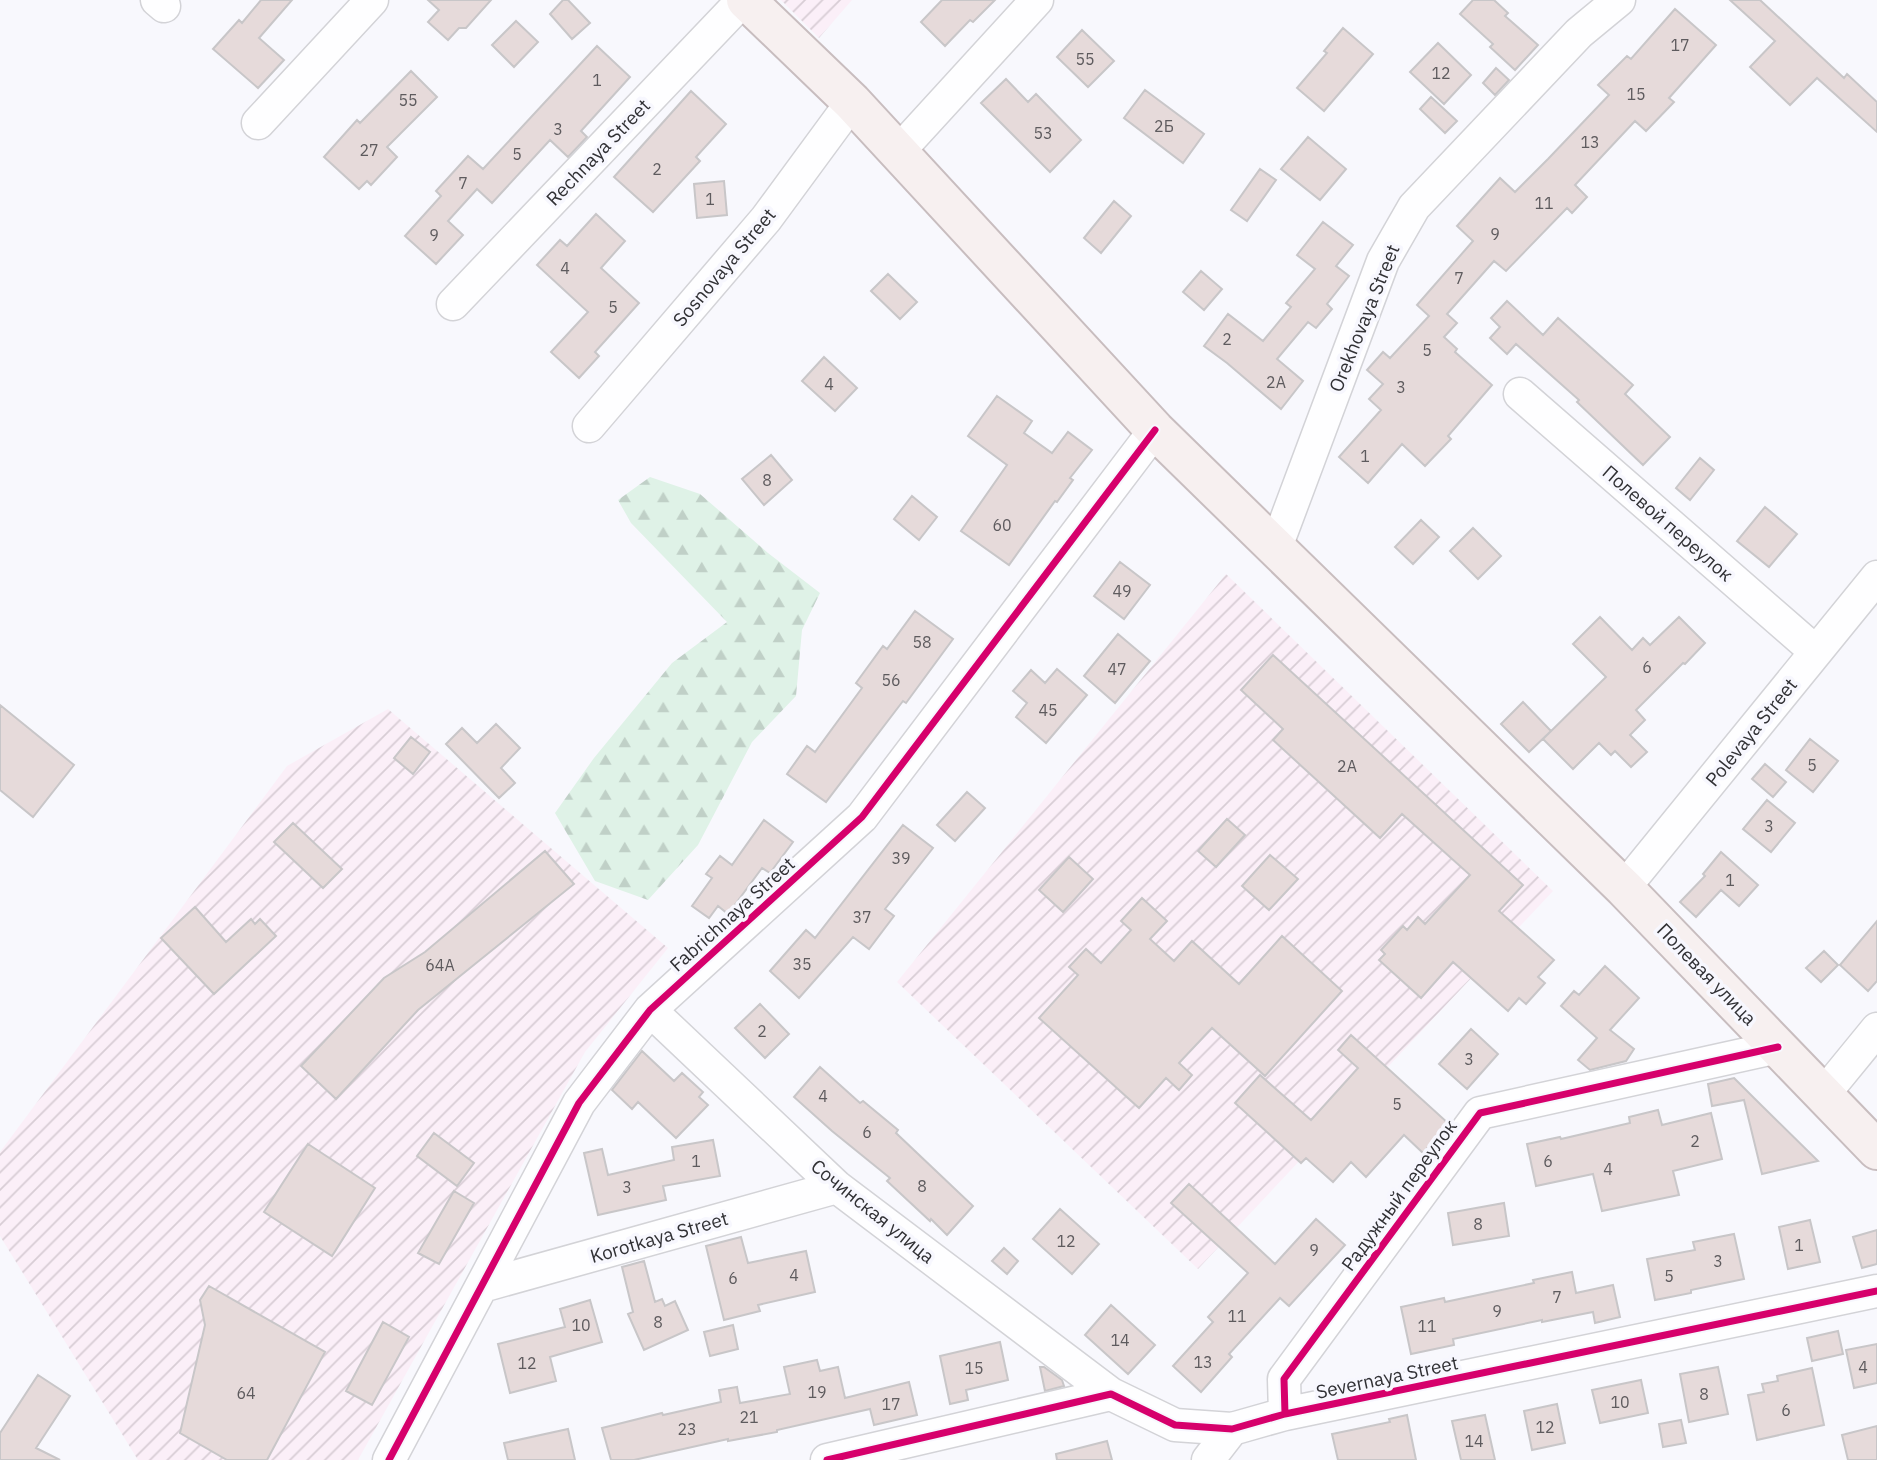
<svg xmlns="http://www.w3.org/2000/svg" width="1877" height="1460" viewBox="0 0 1877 1460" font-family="'IBM Plex Sans',sans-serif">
<defs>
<pattern id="industrial-furrows" width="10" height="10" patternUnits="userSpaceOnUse" patternTransform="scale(1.75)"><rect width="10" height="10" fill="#fbeff8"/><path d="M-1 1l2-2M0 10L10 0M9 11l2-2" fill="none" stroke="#d8cdd5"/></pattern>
<pattern id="forest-firs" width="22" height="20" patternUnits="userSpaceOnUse" patternTransform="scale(1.75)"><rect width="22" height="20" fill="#dff2e7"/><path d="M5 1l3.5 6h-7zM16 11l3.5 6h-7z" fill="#c0d0c7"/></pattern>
</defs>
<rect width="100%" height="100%" fill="#f8f8fd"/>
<path fill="url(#industrial-furrows)" d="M781,0H852L819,38Z
M1226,574L1553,891L1198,1269L897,982Z
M388,709L668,948L585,1052L358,1460H138L0,1236V1152L287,766Z"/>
<path fill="url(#forest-firs)" d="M650,477L700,494L768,553L820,593L802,630L796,696L752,742L698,845L648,900L595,881L555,813L594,758L672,663L727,622L631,523L618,500Z"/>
<path fill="#e6dada" stroke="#c8c6c8" stroke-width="2" d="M261,0H292L259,38L284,60L258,88L213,49L239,20L242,23Z
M428,0H491L466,28H459L448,40L428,22L439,10Z
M563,0H568L590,23L572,39L550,14Z
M942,0H995L973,22L970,20L945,46L921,22Z
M1473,0H1494L1508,13L1505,16L1538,45L1515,70L1490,47L1493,44L1460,14Z
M1730,0H1760L1844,78L1847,74L1877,102V132L1817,78L1790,105L1750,67L1775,41Z
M1675,9L1716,45L1669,98L1674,102L1646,131L1635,121L1575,185L1587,197L1572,213L1567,208L1506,271L1494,261L1447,314L1457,323L1444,337L1457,349L1455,352L1492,385L1448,436L1451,439L1425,466L1402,444L1368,483L1339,457L1381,410L1369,399L1383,384L1367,370L1383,352L1390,358L1429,316L1417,305L1473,241L1457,226L1500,178L1515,192L1548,159L1609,95L1598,85L1627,56L1631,59Z
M516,21L538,42L514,67L492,45Z
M1343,28L1373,54L1324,111L1297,88L1327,53L1324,51Z
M1082,30L1114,61L1088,87L1057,57Z
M1438,43L1471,75L1444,104L1410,72Z
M597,46L630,77L581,131L587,137L568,157L550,140L492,203L477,189L448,221L463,235L436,264L405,236L441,196L436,191L468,156L483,169Z
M1496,68L1509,80L1495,95L1483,83Z
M411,71L437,97L387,147L397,157L371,185L367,181L359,189L324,157L357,120L360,123Z
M1006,79L1028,102L1036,94L1081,140L1050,172L981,103Z
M1145,90L1204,134L1183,163L1124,118Z
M691,91L726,124L696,157L700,161L653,212L614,177Z
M1431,97L1457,121L1445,133L1420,109Z
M1308,137L1346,169L1320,200L1281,169Z
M1260,169L1276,180L1247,221L1231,210Z
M724,181L727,215L697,218L694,184Z
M1114,201L1131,216L1101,253L1084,238Z
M596,214L625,241L601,268L639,303L595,352L599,356L579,378L551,352L588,312L537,265L560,240L567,246Z
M1323,222L1353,245L1336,266L1349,276L1327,304L1332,309L1316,328L1308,322L1277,359L1303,381L1281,409L1227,363L1204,346L1228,314L1263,341L1291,307L1286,303L1315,269L1297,255Z
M1201,271L1222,289L1204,310L1183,292Z
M888,274L917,302L900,319L871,291Z
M1507,301L1543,335L1558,318L1633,385L1625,394L1670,437L1643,465L1577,402L1579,400L1516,344L1507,354L1490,338L1500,327L1491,318Z
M824,357L857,388L835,411L802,381Z
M997,396L1032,421L1024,433L1052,453L1068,432L1092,450L1070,478L1073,480L1057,502L1055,501L1009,565L961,531L1007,465L968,436Z
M771,455L792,480L764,505L742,479Z
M1700,458L1714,470L1690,500L1676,488Z
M912,496L937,517L919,540L894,519Z
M1765,507L1797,534L1769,567L1737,541Z
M1421,520L1439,537L1413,564L1395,547Z
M1473,528L1501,556L1478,579L1450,551Z
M1120,562L1150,585L1124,619L1094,596Z
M915,611L953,639L906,703L903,701L826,802L787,774L807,746L815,752L862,688L856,683L883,646L887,649Z
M1600,617L1632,650L1643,638L1650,645L1679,617L1705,643L1685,664L1683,663L1636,710L1645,720L1630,735L1647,752L1631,767L1615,751L1611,755L1599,743L1573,769L1543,739L1606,677L1573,644Z
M1118,634L1150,661L1115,703L1084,676Z
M1273,655L1523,885L1499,911L1554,960L1538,977L1545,983L1526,1004L1519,998L1508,1011L1453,962L1421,998L1379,960L1385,954L1381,950L1403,926L1407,930L1418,917L1425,924L1470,875L1402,814L1380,838L1273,740L1283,729L1241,690Z
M1057,669L1087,695L1046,743L1016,717L1027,703L1013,691L1031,670L1045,683Z
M1523,702L1551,731L1529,752L1501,724Z
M0,705L74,765L33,817L0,790Z
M496,724L520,748L501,768L515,783L499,798L446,744L462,728L477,743Z
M411,737L430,752L413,774L394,758Z
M1810,739L1838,761L1813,792L1786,770Z
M1765,764L1786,782L1773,797L1752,779Z
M967,792L985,808L955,841L937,825Z
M1767,800L1795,823L1771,852L1743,829Z
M1227,819L1245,835L1216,867L1198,851Z
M764,820L793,842L770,873L762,868L728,914L718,906L709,918L692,906L712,878L706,874L720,856L732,865Z
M293,823L342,869L323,888L274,842Z
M903,825L933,848L885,909L894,916L869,949L853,937L799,998L770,971L806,930L815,938Z
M545,851L574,884L418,1010L336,1099L301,1066L384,978L425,952Z
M1721,852L1758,885L1739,906L1721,890L1696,917L1680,902L1705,876L1703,874Z
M1270,855L1298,879L1269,910L1242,886Z
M1069,857L1093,879L1063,912L1039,890Z
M1142,898L1167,921L1150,939L1174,961L1192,941L1239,984L1282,936L1342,991L1265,1076L1212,1028L1179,1063L1192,1075L1179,1090L1166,1078L1139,1108L1039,1018L1078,975L1069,967L1086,949L1101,963L1131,930L1121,921Z
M195,907L226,942L251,919L255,924L260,919L276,936L214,994L161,938Z
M1877,921V981L1868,991L1840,965Z
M1824,951L1838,965L1821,982L1806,968Z
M1605,966L1639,998L1610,1030L1634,1049L1626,1061L1590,1070L1578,1060L1597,1038L1561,1006L1574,991L1579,995Z
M760,1004L789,1034L765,1058L735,1028Z
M1471,1029L1498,1054L1467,1089L1439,1064Z
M1351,1035L1449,1124L1423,1153L1404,1135L1366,1177L1351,1162L1333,1182L1306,1158L1301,1163L1235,1103L1260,1075L1311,1120L1358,1068L1338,1050Z
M642,1051L674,1081L682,1073L703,1092L699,1097L708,1105L676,1138L638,1102L632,1109L612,1090Z
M820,1067L860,1103L863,1101L898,1130L896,1133L973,1206L947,1235L931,1219L930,1221L887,1181L890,1178L832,1131L794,1097Z
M1734,1078L1754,1098L1818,1161L1762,1174L1744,1100L1712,1106L1708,1084Z
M1658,1110L1662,1125L1711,1113L1722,1159L1673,1171L1679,1195L1602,1211L1593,1174L1536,1186L1527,1144L1560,1137L1561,1139L1630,1123L1629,1117Z
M434,1133L474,1163L457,1186L417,1156Z
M713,1140L720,1176L663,1186L666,1200L598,1215L584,1153L602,1149L608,1175L674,1160L672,1147Z
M308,1144L375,1188L332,1256L264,1212Z
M1189,1184L1275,1264L1316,1219L1345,1245L1289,1306L1280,1298L1229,1354L1232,1357L1201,1392L1173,1366L1213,1322L1208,1317L1248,1273L1171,1203Z
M454,1191L474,1203L439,1264L418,1253Z
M1504,1203L1509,1236L1453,1245L1448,1213Z
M1060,1209L1099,1244L1072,1274L1033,1239Z
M1810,1220L1820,1262L1788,1269L1779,1227Z
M1877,1230V1264L1862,1268L1853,1237Z
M1734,1234L1744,1279L1691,1290V1293L1655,1300L1647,1259L1695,1250L1693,1242Z
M741,1237L748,1263L806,1251L815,1292L758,1305L760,1311L724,1320L706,1246Z
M1004,1248L1018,1261L1007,1274L992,1261Z
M644,1261L655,1302L662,1299L665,1306L675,1301L688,1330L644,1350L628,1314L633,1312L622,1267Z
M1572,1272L1576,1293L1613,1285L1620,1317L1595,1323L1593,1312L1542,1322V1320L1453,1339L1454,1345L1411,1354L1401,1307L1444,1298L1445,1302L1534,1283L1533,1280Z
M209,1286L325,1352L267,1460H227L180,1433L205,1325L200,1300Z
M590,1300L602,1342L550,1357L556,1381L510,1393L498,1344L565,1327L560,1309Z
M1111,1305L1155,1345L1128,1374L1085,1335Z
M383,1322L409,1337L372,1405L346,1391Z
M733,1325L738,1349L710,1356L704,1332Z
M1838,1331L1843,1354L1812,1361L1807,1338Z
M1000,1342L1008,1380L966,1390L968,1400L950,1404L940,1356Z
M1877,1344V1383L1854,1388L1846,1350Z
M817,1360L820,1371L838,1367L845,1398L909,1382L917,1415L874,1425L870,1409L777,1430V1432L728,1441V1439L634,1460H611L602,1428L662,1413L663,1415L721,1402L719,1390L737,1387L740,1403L790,1394L784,1367Z
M1040,1367H1044L1062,1380L1064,1386L1045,1391Z
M1718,1367L1728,1414L1689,1422L1680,1374Z
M1812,1368L1824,1425L1757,1440L1748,1395L1764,1392L1762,1384L1778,1381L1777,1376Z
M38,1375L70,1396L36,1448L60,1460H0V1433Z
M1641,1380L1648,1413L1600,1423L1592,1390Z
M1557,1404L1565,1443L1532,1450L1524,1411Z
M1407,1415L1416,1460H1338L1332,1434L1390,1422L1389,1419Z
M1485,1415L1495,1460H1461L1452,1421Z
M1681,1420L1686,1443L1663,1447L1659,1424Z
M1877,1426V1460H1848L1842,1435Z
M568,1429L575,1460H508L504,1443Z
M1107,1441L1112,1460H1057L1056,1454Z"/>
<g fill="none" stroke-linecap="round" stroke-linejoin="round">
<defs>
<path id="minor" d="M157,0L164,6
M258,123L372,0
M898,152L1037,0
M453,304L743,0
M1520,394L1816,652
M589,426L766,219L852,102
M1276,547L1383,261L1414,207L1579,33L1619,0
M1624,888L1877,577
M650,1010L837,1187L1111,1394
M1823,1095L1877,1029
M482,1286L837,1187
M1285,1414L1284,1379L1480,1113L1778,1047
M389,1460L579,1103L650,1010L862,817L1155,430
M827,1460L1111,1394L1175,1425L1232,1429L1285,1414L1877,1291
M1208,1460L1232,1429"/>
<path id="major" d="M746,0L852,102L1155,430L1624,888L1877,1150"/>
</defs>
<use href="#minor" stroke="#d3d3d7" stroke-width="35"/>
<use href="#major" stroke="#c8bdbf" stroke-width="42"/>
<use href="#minor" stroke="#fefeff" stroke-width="32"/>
<use href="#major" stroke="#f7f0f0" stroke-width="38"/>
<defs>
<path id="cycleway" d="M1285,1414L1284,1379L1480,1113L1778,1047
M389,1460L579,1103L650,1010L862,817L1155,430
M827,1460L1111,1394L1175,1425L1232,1429L1285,1414L1877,1291"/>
</defs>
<use href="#cycleway" stroke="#f7f7fe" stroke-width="11"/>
<use href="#cycleway" stroke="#d6006c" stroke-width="7"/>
</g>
<g text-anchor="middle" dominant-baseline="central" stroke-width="7" stroke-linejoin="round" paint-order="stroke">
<g font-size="16" fill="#5e5b5e">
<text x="1680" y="45">17</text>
<text x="1085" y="59">55</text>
<text x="1441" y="73">12</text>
<text x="597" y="80">1</text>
<text x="1636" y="94">15</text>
<text x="408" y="100">55</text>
<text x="1164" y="126">2Б</text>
<text x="558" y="129">3</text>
<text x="1043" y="133">53</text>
<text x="1590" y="142">13</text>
<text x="369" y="150">27</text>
<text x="517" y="154">5</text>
<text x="657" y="169">2</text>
<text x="463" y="183">7</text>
<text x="710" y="199">1</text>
<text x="1544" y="203">11</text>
<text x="1495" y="234">9</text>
<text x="434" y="235">9</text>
<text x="565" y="268">4</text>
<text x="1459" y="278">7</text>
<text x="613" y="307">5</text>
<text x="1227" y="339">2</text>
<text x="1427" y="350">5</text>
<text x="1276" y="382">2А</text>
<text x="829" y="384">4</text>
<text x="1401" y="387">3</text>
<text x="1365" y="456">1</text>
<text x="767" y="480">8</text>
<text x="1002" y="525">60</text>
<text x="1122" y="591">49</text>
<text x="922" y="642">58</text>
<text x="1647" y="667">6</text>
<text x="1117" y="669">47</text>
<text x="891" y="680">56</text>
<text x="1048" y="710">45</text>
<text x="1812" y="765">5</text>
<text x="1347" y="766">2А</text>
<text x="1769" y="826">3</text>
<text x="901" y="858">39</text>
<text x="1730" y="880">1</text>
<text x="862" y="917">37</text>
<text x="802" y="964">35</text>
<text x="440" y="965">64А</text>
<text x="762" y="1031">2</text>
<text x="1469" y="1059">3</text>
<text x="823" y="1096">4</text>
<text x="1397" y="1104">5</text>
<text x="867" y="1132">6</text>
<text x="1695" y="1141">2</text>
<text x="696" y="1161">1</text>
<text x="1548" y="1161">6</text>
<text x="1608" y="1169">4</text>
<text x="922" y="1186">8</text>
<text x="627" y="1187">3</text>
<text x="1478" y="1224">8</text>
<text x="1066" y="1241">12</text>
<text x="1799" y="1245">1</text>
<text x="1314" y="1250">9</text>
<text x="1718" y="1261">3</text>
<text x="794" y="1275">4</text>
<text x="1669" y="1276">5</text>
<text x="733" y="1278">6</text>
<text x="1557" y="1297">7</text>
<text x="1497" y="1311">9</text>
<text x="1237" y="1316">11</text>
<text x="658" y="1322">8</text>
<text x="581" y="1325">10</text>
<text x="1427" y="1326">11</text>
<text x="1120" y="1340">14</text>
<text x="1203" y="1362">13</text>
<text x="527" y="1363">12</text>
<text x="1863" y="1367">4</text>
<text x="974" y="1368">15</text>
<text x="817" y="1392">19</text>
<text x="246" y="1393">64</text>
<text x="1704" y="1394">8</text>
<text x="1620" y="1402">10</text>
<text x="891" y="1404">17</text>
<text x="1786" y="1410">6</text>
<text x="749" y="1417">21</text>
<text x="1545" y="1427">12</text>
<text x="687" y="1429">23</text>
<text x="1474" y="1441">14</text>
</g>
<g font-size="19" fill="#313135" stroke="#f7f7fe">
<text transform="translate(598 152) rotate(-46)">Rechnaya Street</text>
<text transform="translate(724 267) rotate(-50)">Sosnovaya Street</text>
<text transform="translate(1364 318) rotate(-68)">Orekhovaya Street</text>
<text transform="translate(1668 523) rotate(41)">Полевой переулок</text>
<text transform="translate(1751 732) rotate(-51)">Polevaya Street</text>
<text transform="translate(732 914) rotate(-42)">Fabrichnaya Street</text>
<text transform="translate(1707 974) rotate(46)">Полевая улица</text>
<text transform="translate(1399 1195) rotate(-54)">Радужный переулок</text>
<text transform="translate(873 1211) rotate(39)">Сочинская улица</text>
<text transform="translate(659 1237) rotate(-16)">Korotkaya Street</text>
<text transform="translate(1387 1377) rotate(-12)">Severnaya Street</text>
</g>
</g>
</svg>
